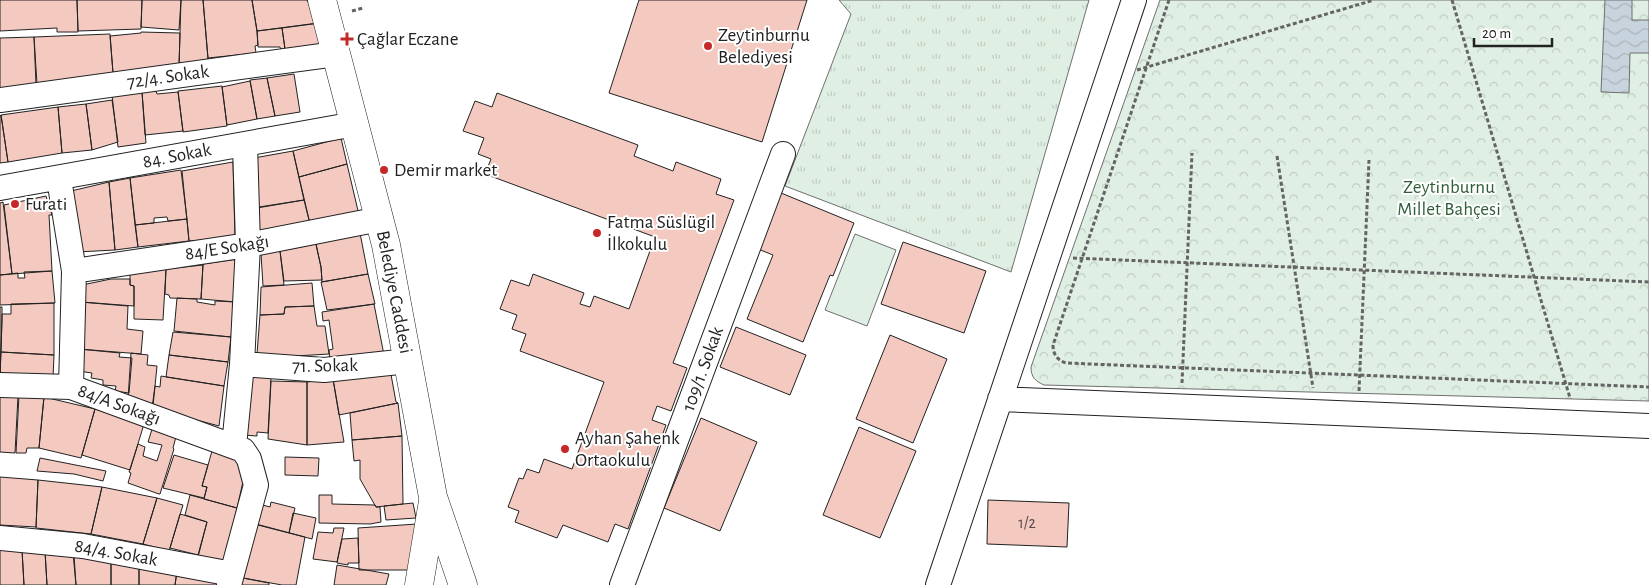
<svg xmlns="http://www.w3.org/2000/svg" width="1649" height="585" viewBox="0 0 1649 585" font-family="'Alegreya Sans',sans-serif">
<defs>
<pattern id="grass-tufts" width="24" height="20" patternUnits="userSpaceOnUse" patternTransform="scale(1.25)"><rect width="24" height="20" fill="#e0efe3"/><path d="M3 7l-1-3M5 7V3M7 7l1-3M15 17l-1-3M17 17v-4M19 17l1-3" fill="none" stroke="#c0cdc2"/></pattern>
<pattern id="park-crowns" width="20" height="18" patternUnits="userSpaceOnUse" patternTransform="scale(1.25)"><rect width="20" height="18" fill="#e0efe3"/><path d="M2 6a3 3 0 1 1 6 0M12 15a3 3 0 1 1 6 0" fill="none" stroke="#c0cdc2"/></pattern>
<pattern id="water-waves" width="16" height="10" patternUnits="userSpaceOnUse" patternTransform="scale(1.25)"><rect width="16" height="10" fill="#c7d3dd"/><path d="M0 5q4-4 8 0t8 0" fill="none" stroke="#abb5bd"/></pattern>
</defs>
<rect width="100%" height="100%" fill="#fff"/>
<path fill="url(#grass-tufts)" stroke="#6f6f6f" d="M839,0H1089L1011,272L785,186L851,14Z"/>
<path fill="url(#park-crowns)" stroke="#6f6f6f" d="M1160,0H1649V401L1044,385C1035,381 1031,377 1031,367Z"/>
<path fill="#e0efe3" stroke="#6f6f6f" d="M855,234L896,250L867,326L825,310Z"/>
<path fill="url(#water-waves)" stroke="#6f6f6f" d="M1605,0H1632V20H1649V53H1630L1629,93L1601,92Z"/>
<path fill="#f3c9c0" stroke="#222" d="M0,0H77L78,32H57V28L0,31Z
M77,0H142L141,29L78,31Z
M142,0H181L179,30L141,27Z
M181,0H203L208,59L179,66Z
M203,0H252L257,31L258,45L255,46L256,53L208,58Z
M252,0H307L318,23L257,31Z
M639,0H807L762,142L609,93Z
M320,23L329,43L317,47L285,49L282,28Z
M282,28L285,49L281,50L280,47H258L257,31Z
M141,32L180,33L179,67L113,73L110,36L141,33Z
M110,34L113,73L37,84L34,37Z
M34,37L36,85L0,92V38Z
M294,74L300,112L275,116L267,78Z
M267,78L275,116L257,119L250,80Z
M250,81L257,119L227,125L222,87Z
M222,86L227,126L183,132L178,91Z
M156,91L157,94L178,92L183,131L145,135L142,92Z
M142,92L146,143L118,147L112,95Z
M497,93L638,145L634,156L673,171L676,162L721,179L716,194L734,200L673,363L687,368L671,411L657,406L652,420L666,425L628,529L615,524L608,542L563,525L557,538L515,522L519,511L508,507L519,478L523,479L527,469L539,473L544,459L572,469L604,382L520,351L526,334L512,329L517,315L500,309L511,280L529,286L533,274L584,293L580,304L590,307L594,296L629,309L655,237L485,174L491,159L478,154L484,138L463,131L475,101L492,107Z
M112,100L118,142L92,150L86,104Z
M86,104L92,150L62,153L58,107Z
M58,107L62,153L8,162L1,115Z
M1,115L8,162L0,163V116Z
M341,138L347,164L299,177L293,151Z
M293,151L304,200L257,208L254,158Z
M233,162L235,238L189,241L182,171Z
M347,164L359,215L311,228L299,177Z
M181,170L187,219L168,221L167,217L154,218V223L135,225L130,178Z
M130,178L138,247L115,250L109,182Z
M109,182L115,250L77,252L71,191Z
M781,193L854,223L833,276L830,275L803,342L747,319L773,255L758,249Z
M46,196L52,215H49L52,271L12,274L4,205Z
M304,200L311,228L259,237V207Z
M3,202L12,274L0,275V203Z
M187,219L189,241L138,247L135,225Z
M359,228L368,274L322,282L321,267L315,240Z
M903,242L986,271L964,333L881,304Z
M316,244L321,267L322,280L284,281L280,251Z
M280,251L284,285L263,286L261,254Z
M238,259L236,302L201,299L203,264Z
M203,265L201,299L170,298L169,295L165,294L166,269Z
M166,269L163,320L134,319V286L130,285V272Z
M52,271L55,303L0,305V275L18,273V278H25L24,272Z
M368,274L375,304L327,310L321,282Z
M111,279H130V285L134,286V306L82,302V285Z
M312,283L314,306L285,307L284,314L260,315L261,287Z
M177,298L197,299V302L215,305V301L235,302L231,337L174,331Z
M80,302L128,306L127,329L143,331L141,354L79,349Z
M54,303V355L1,352L2,314H11V304Z
M374,304L384,355L330,363L329,350L333,349L329,320L323,321L322,312Z
M314,306L317,326H325L329,354L261,358L257,354L260,315L284,314L285,307Z
M0,307H2V321L0,377Z
M736,327L806,355L790,395L720,367Z
M173,332L231,337L228,362L169,355Z
M890,335L947,359L913,443L856,419Z
M79,349L120,353L119,357L132,358L129,393L115,391L116,386L103,385V380L91,378L92,373L78,371Z
M1,352L54,355L53,378L0,373Z
M131,353L148,355L147,365L157,366L153,406L128,399Z
M169,355L228,362L224,386L166,377Z
M390,369L396,402L398,403L339,415L333,379Z
M161,376L224,386L219,426L152,408L155,386L160,387Z
M247,377H271L268,433L257,432V436L243,435Z
M333,379L344,442L307,445V382Z
M271,381L307,382V445L268,439Z
M0,394L18,396L15,453L0,452Z
M19,395L44,397L39,448H27L26,453H16Z
M44,397L95,409L81,458L39,448Z
M398,403L402,436L352,440L350,413Z
M95,409L144,424L130,470L82,455Z
M701,418L757,442L720,531L664,508Z
M153,426L177,433L173,448L174,449L160,494H159L128,483L131,473L129,472L138,444L145,447L143,456L157,461L162,445L148,442Z
M859,427L916,451L880,538L823,515Z
M402,436L403,504L376,507L360,479V460L354,461L352,440Z
M212,451L241,460L245,473L237,508L204,499L207,487L202,486Z
M174,455L208,465L202,486L207,487L204,498L163,488Z
M285,457L319,458L318,476L285,475Z
M40,458L106,471L103,481L74,474L37,471Z
M0,477L38,480L36,527L0,525Z
M38,480L102,487L91,534L36,528Z
M102,487L157,498L143,544L91,534Z
M190,495L237,508L224,564L198,557L207,522L185,515Z
M319,495H332V504L375,505L376,507H380L381,522L370,524L319,523Z
M157,498L183,505L169,551L143,544Z
M988,500L1069,503L1067,547L987,544Z
M271,502L295,508L289,533L254,524L259,504L270,507Z
M413,503L416,518L386,520L384,506Z
M293,513L316,518L312,539L289,533Z
M180,514L207,522L198,555L170,548Z
M256,524L305,537L296,585H282L243,578Z
M417,524L413,570H359L358,528Z
M334,528H344L337,562L313,559L318,532L333,533Z
M358,538L359,563H348V565L337,563L342,539Z
M0,548L22,550L24,585H0Z
M22,550L45,551L47,585H24Z
M45,551L73,553L76,585H47Z
M74,555L111,559V585H76Z
M111,559L139,563V585H111Z
M139,565L177,571L175,585H139Z
M337,565L389,574L386,585H334Z
M177,571L215,579L217,585H175Z
M243,578L269,583V585H241Z"/>
<g fill="none" stroke-linecap="round" stroke-linejoin="round">
<defs>
<path id="minor" d="M0,100L336,54
M59,179L74,271L71,387
M0,188L355,124
M74,271L248,245L380,219
M242,364L324,370L408,361
M0,385L71,387L243,450L249,459L256,485L229,585
M1000,399L1649,426
M234,446L242,364L248,245L245,144
M0,538L83,546L232,574
M622,585L783,154
M938,585L1134,0"/>
<path id="tertiary" d="M322,0L386,245L433,497L463,585
M419,585L433,501"/>
</defs>
<use href="#minor" stroke="#222" stroke-width="26"/>
<use href="#tertiary" stroke="#222" stroke-width="29"/>
<path stroke="#646464" stroke-width="3" stroke-dasharray="4 2.5" stroke-linecap="butt" d="M1169,0L1053,345C1053,354 1057,360 1066,363L1649,387
M1452,0L1570,398
M352,11L363,8
M1137,70L1374,0
M1277,156L1313,388
M1073,258L1649,282
M1182,383L1192,153
M1359,391L1369,160"/>
<use href="#minor" stroke="#fff" stroke-width="24"/>
<use href="#tertiary" stroke="#fff" stroke-width="28"/>
</g>
<g fill="#c62828" stroke="#fff" stroke-width="2">
<path d="M344.5 31.5h5v5h5v5h-5v5h-5v-5h-5v-5h5z"/>
<circle cx="708" cy="46" r="5"/>
<circle cx="384" cy="170" r="5"/>
<circle cx="15" cy="204" r="5"/>
<circle cx="597" cy="233" r="5"/>
<circle cx="565" cy="449" r="5"/>
</g>
<g text-anchor="middle" dominant-baseline="central" stroke-width="4" stroke-linejoin="round" paint-order="stroke">
<g font-size="16" fill="#564c4a">
<text x="1027" y="523">1/2</text>
</g>
<g font-size="19" fill="#222" stroke="#fff" text-anchor="start">
<text x="718" y="35">Zeytinburnu<tspan x="718" dy="22">Belediyesi</tspan></text>
<text x="357" y="39">Çağlar Eczane</text>
<text x="394" y="170">Demir market</text>
<text x="25" y="204">Furati</text>
<text x="607" y="222">Fatma Süslügil<tspan x="607" dy="22">İlkokulu</tspan></text>
<text x="575" y="438">Ayhan Şahenk<tspan x="575" dy="22">Ortaokulu</tspan></text>
</g>
<g font-size="19" fill="#222" stroke="#fff">
<text transform="translate(168 77) rotate(-8)">72/4. Sokak</text>
<text transform="translate(177 156) rotate(-11)">84. Sokak</text>
<text transform="translate(227 248) rotate(-9)">84/E Sokağı</text>
<text transform="translate(394 292) rotate(79)">Belediye Caddesi</text>
<text transform="translate(325 366) rotate(-1)">71. Sokak</text>
<text transform="translate(703 369) rotate(-70)">109/1. Sokak</text>
<text transform="translate(119 405) rotate(20)">84/A Sokağı</text>
<text transform="translate(116 553) rotate(10)">84/4. Sokak</text>
</g>
<g font-size="19" fill="#2f5e38" stroke="#fff">
<text x="1449" y="187">Zeytinburnu<tspan x="1449" dy="22">Millet Bahçesi</tspan></text>
</g>
</g>
<path d="M1474 38v8h78v-8" fill="none" stroke="#222222" stroke-width="2.5"/>
<text x="1482" y="38" font-size="15" fill="#222222" stroke="#ffffff" stroke-width="4" paint-order="stroke">20 m</text>
</svg>
